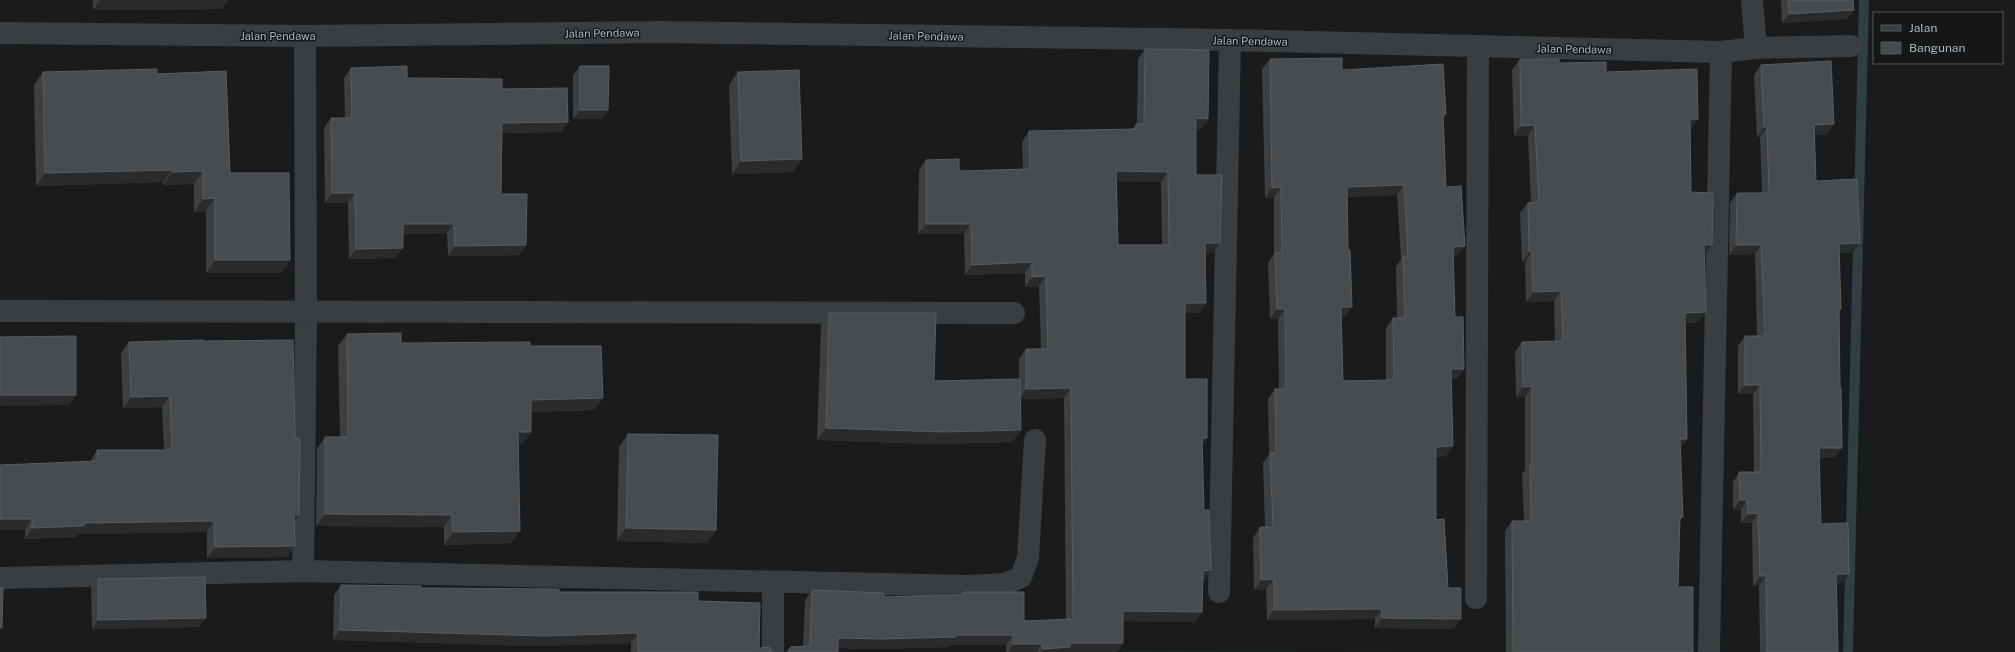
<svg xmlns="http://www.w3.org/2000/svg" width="2015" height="652" viewBox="0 0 2015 652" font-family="'Public Sans',sans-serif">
<rect width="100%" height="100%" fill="#1a1b1c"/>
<path fill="#232b21" d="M1123,651L1437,652H1123Z"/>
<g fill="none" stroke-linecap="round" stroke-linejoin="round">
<path stroke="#2e4041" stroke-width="10" d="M1848,652L1864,0"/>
<path stroke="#3a3e41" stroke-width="22" d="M1752,0L1756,48
M0,33L305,36L662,32L1230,40L1721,52L1756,48L1851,46
M0,311L1014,313
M303,571L306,313L305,36
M0,578L303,571L967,586L1005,584L1021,577L1028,558L1035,440
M1219,592L1230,40
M1476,598L1478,47
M773,652V582
M1709,652L1721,52"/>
</g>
<path fill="#3d3f41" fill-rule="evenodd" d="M93,0H228L222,9L93,10Z
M1781,0H1853L1854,10L1847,19L1782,23Z
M1145,49L1208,119L1201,129H1196V175L1213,253H1205L1206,303L1199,313H1185V379L1207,438L1202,445L1204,581H1203L1202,612L1195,622L1123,621V643L1117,652H1006V645H951L949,647L874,649L838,648L803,646L805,601L812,590L884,597L962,595L964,592L1024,621L1066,619L1064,398L1020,399L1021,430L1012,442L935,444L817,440L821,325L829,313L934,381L1019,379V359L1026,349H1041L1039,286L1025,287V273L965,275L964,234H918L919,170L926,160L959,171L1023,169L1022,142L1029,131L1132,129L1136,124H1137L1138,59ZM1117,181L1161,182L1162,245H1118Z
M1270,59L1342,70L1446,114L1443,119L1446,187L1465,246L1457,256L1453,257L1455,317L1464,369L1457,379H1451L1446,456L1436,457V520L1448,588L1454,629L1375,628V619L1267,620L1266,589L1254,590L1253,538L1260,527H1265L1263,463L1269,455L1268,399L1275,389H1279L1278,319H1270L1268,263L1274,254V197L1265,198L1262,69ZM1397,195L1401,259L1396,267L1397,318H1393L1386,328V380L1343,381L1341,317H1345L1347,197Z
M1520,59L1559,63L1606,72L1698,119L1691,129H1690L1691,192L1704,255L1699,322L1685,323L1687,439L1680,448L1683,517L1680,521L1678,587L1693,652H1506L1505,531L1512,521H1524L1522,474L1525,470V397H1516L1515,352L1522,342L1555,341L1554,301L1526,302L1525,262H1522L1520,213L1528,203L1531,202L1528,136H1514L1512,70Z
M1761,65L1827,134L1814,135L1816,181L1860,243L1853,252L1839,253L1841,309L1839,312L1840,388L1842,448L1835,457L1819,458L1821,524L1843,583H1837L1838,652H1760L1759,586H1753L1752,523H1741V510H1733V482L1739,472H1754L1753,394H1738V346L1745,336H1757L1755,254L1729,255L1730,203L1737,193H1762L1760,137H1757L1754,75Z
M580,66L602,119H573V75Z
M351,68L407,78L502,89L568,122L561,132L502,133L501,194L526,245L519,255L448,256L447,233L403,234L396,258L349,259L348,203H325L324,128L331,118H345L344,78Z
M43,72L157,74L230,173L290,260L281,273H206V211L194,212V184L163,185V182L36,186L34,85Z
M738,72L793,172L732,174L729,85Z
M347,334L401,343L530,346L603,398L594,410L531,412L523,444H518L520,531L511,543L444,545V527L316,526L317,449L325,437H340L338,346Z
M205,341L294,521L295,546L287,557L207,558V532L78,534L76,537L25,539V530H0V465L90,462L97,450H164L162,407L123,408L121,353L129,342Z
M628,434L716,530L707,543L617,541L619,447Z
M98,579L206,618L199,627L92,629L91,588Z
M341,585L421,588L559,592L698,601L759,648L773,652H631V643L537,646L333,640L334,595Z"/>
<path fill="#2a2b2d" d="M100,0H228L222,9L93,10Z
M1854,10L1847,19L1782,23L1789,14Z
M580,110H608L602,119H573Z
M1196,118L1208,119L1201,129H1189Z
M1690,119H1698L1691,129H1683Z
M568,122L561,132L495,133L502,123Z
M1834,124L1827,134L1807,135L1814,125Z
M1535,125L1528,136H1514L1521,126Z
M1764,127H1767L1760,137H1757Z
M802,159L793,172L732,174L741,161Z
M172,170L163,182L36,186L45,173Z
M203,171L194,184L163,185L172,172Z
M1116,171L1168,172L1161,182L1109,181Z
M1404,185L1397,195L1340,197L1347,187Z
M1281,187L1274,197L1265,198L1272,188Z
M332,193H355L348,203H325Z
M215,198L206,211L194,212L203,199Z
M403,224H454L447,233L396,234Z
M926,224H971L964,234H918Z
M1205,243H1220L1213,253H1198Z
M1860,243L1853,252L1832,253L1839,244Z
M526,245L519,255L448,256L455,246Z
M1704,245H1712L1704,255Z
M1736,245H1761L1755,254L1729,255Z
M1465,246L1457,256L1445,257L1453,247Z
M403,248L396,258L349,259L356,249Z
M1532,251L1525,262H1522L1529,252Z
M215,260H290L281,273H206Z
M1032,262L1025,273L965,275L972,265Z
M1046,276L1039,286L1025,287L1032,277Z
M1561,291L1554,301L1526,302L1533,292Z
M1185,303H1206L1199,313H1178Z
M1341,307H1352L1345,317H1334Z
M1277,309H1285L1278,319H1270Z
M1706,312L1699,322L1678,323L1685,313Z
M1451,369H1464L1457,379H1444Z
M1745,385H1760L1753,394H1738Z
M1532,386L1525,397H1516L1523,387Z
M1071,388L1064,398L1019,399L1026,389Z
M0,395H76L69,405L0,406Z
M170,396L162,407L123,408L131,397Z
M603,398L594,410L522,412L531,400Z
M826,428L1021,430L1012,442L935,444L817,440Z
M518,432H531L523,444H510Z
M1202,438H1207L1200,448Z
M1680,439H1687L1679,449Z
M1453,446L1446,456L1429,457L1436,447Z
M1819,448H1842L1835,457L1812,458Z
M1740,500H1747L1741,510H1733Z
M1758,513L1752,523H1741L1748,514Z
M325,514L452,515L444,527L316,526Z
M294,515H299L291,526Z
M0,519H32L25,530H0Z
M214,521L207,532L78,534L76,537L25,539L32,528L84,523Z
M626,528L716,530L707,543L617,541Z
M520,531L511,543L444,545L453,532Z
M295,546L287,557L207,558L215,547Z
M1211,570L1204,581H1196L1203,571Z
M1836,574H1849L1843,583L1830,584Z
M1760,576H1766L1759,586H1753Z
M1274,579L1266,589L1254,590L1261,580Z
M1382,609L1375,619L1267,620L1274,610Z
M1123,611L1202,612L1195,622L1116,621Z
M206,618L199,627L92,629L98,620Z
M1382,618L1461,619L1454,629L1375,628Z
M340,630L638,633L631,643L537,646L333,640Z
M956,635H1013L1006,645H951L949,647L874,649L831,648L838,638Z
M1070,643H1123L1117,652H1040L1043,649Z
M1013,644H1042L1036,652H1008Z"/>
<path fill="#494c4e" stroke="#585d60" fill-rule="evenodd" d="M1788,0H1853L1854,10L1789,14Z
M1145,49L1209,50L1208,119L1196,118V175H1222L1220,243H1205L1206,303H1185V379H1207V438H1202L1204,510H1209L1211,570L1203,571L1202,612L1123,611V643H1070V647L1043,649L1042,644H1013V635H956V637L881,639L838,638V652H787L791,647L810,646L812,590L884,593V597L964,595V592H1024V621L1073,619L1071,388L1026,389V349H1048L1046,276L1032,277V262L972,265L971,224H926V160L959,159V171L1030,169L1029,131L1136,129V124H1144ZM1116,171L1168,172L1169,245H1118Z
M1342,58V70L1443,64L1446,114H1443L1446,187L1461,186L1465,246L1453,247L1455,317H1463L1464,369H1451L1453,446L1436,447V520L1444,519L1448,588H1461V619L1382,618V609L1274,610V579L1261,580L1260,527H1273L1270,453H1276L1275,389H1286L1285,309H1277L1275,253H1282L1281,187L1272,188L1270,59ZM1404,185L1408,256H1403L1405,318H1393L1394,380L1343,381L1341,307H1352L1350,250H1348L1347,187Z
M1520,59H1559V63L1606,62V72L1697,69L1698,119H1690L1691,192L1713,193L1712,245H1704L1706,312L1685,313L1687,439H1680L1683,517H1680L1678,587H1693V652H1513L1512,521H1531L1530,464H1532V386L1523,387L1522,342L1563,341L1561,291L1533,292L1532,251L1529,252L1528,203L1539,202L1535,125L1521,126Z
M1831,61L1834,124L1814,125L1816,181L1857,179L1860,243L1839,244L1841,309H1839L1840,388H1841L1842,448H1819L1821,524L1848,523L1849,574H1836L1838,652H1767L1766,576H1760L1758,513L1748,514L1747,500H1740L1739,472H1761L1760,385H1745V336H1765L1761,245H1736L1737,193H1769L1767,127H1764L1761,65Z
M407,66V78L502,79V89L567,88L568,122L502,123L501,194H527L526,245L455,246L454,224H403V248L356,249L355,193H332L331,118H352L351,68Z
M580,66H609L608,110H580Z
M157,69V74L226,71L230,173H289L290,260H215V198L203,199V171L172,172V170L45,173L43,72Z
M799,70L802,159L741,161L738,72Z
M829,313H936L934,381L1020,379L1021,430L944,432L826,428Z
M401,333V343L530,342V346H601L603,398L531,400V432H518L520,531L453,532L452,515L325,514V437H348L347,334Z
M76,336V395H0V337Z
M204,340L205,341L293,340L295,438H300L299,515H294L295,546L215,547L214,521L84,523V526L32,528V519H0V465L98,461L97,450H172L170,396L131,397L129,342Z
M628,434L718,435L716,530L626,528Z
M205,577L206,618L98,620V579Z
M341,585L421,586V588L559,589V592H698V601L760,603L759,648L769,647L773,652H638V633L544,636L340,630Z
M0,588H3L2,628H0Z"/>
<g text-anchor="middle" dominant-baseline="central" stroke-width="3" stroke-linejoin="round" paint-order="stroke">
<g font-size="11" fill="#abb7bc" stroke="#151617">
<text transform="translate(602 33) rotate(-1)">Jalan Pendawa</text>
<text x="278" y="36">Jalan Pendawa</text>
<text transform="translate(926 36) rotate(1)">Jalan Pendawa</text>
<text transform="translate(1250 41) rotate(1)">Jalan Pendawa</text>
<text transform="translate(1574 49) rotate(1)">Jalan Pendawa</text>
</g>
</g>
<rect x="1873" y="12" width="130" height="52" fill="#151617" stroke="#515659"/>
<rect x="1881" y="25" width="20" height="6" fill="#3a3e41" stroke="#515659"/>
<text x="1909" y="32" font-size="12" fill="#abb7bc">Jalan</text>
<rect x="1881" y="42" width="20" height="12" fill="#494c4e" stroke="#515659"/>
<text x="1909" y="52" font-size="12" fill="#abb7bc">Bangunan</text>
</svg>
